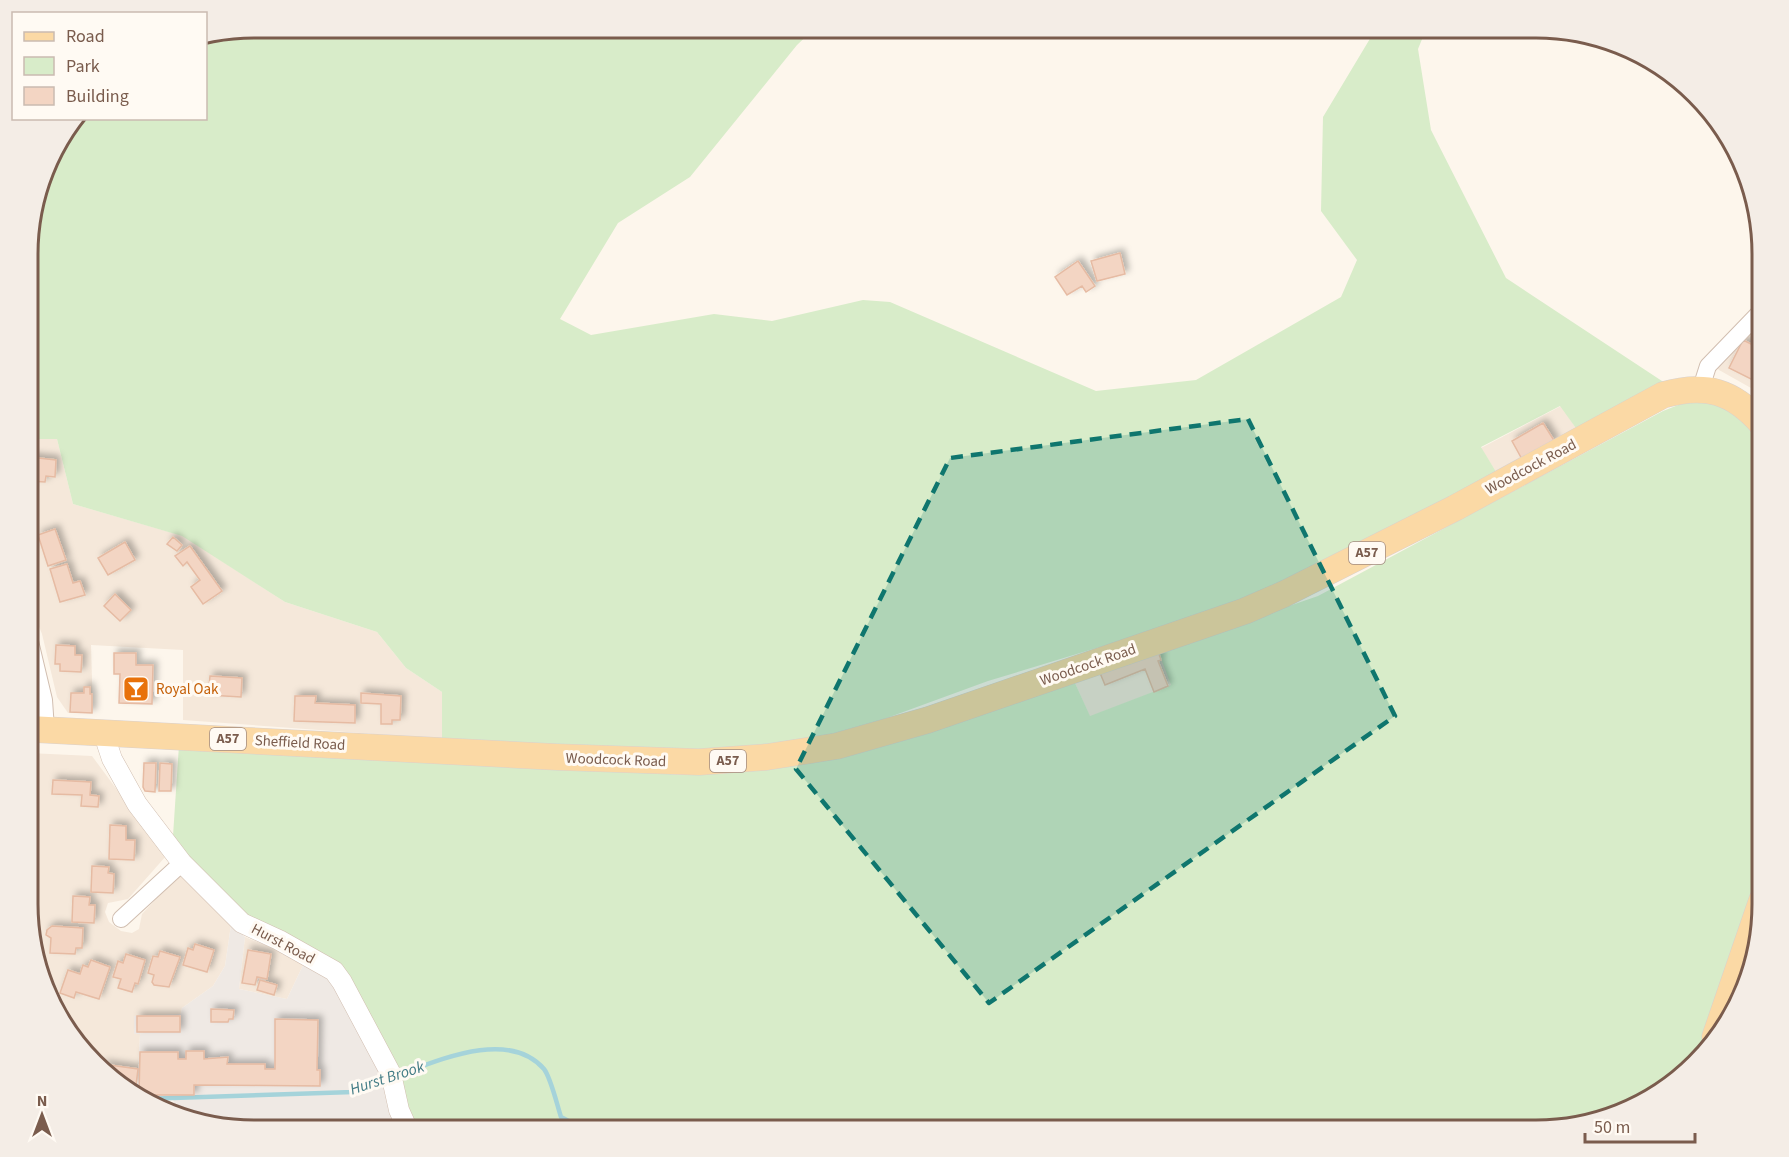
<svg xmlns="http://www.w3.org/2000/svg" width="1789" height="1157" viewBox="0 0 1789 1157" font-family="'Source Sans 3',sans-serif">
<defs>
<filter id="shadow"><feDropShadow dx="4" dy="-4" stdDeviation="3" flood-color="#0004"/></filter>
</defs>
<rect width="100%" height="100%" fill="#fdf6ec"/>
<path fill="#f5e8da" d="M1762,319V399L1751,388L1719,370L1716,366Z
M1561,406L1578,431L1498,475L1481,448Z
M29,439H57L73,504L183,536L285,602L377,632L406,668L442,692V739L183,720V650L91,645L93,713H68L57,697L42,634L29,602Z
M1186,640L1200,674L1090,717L1075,683Z
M29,753L92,756L166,856L128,899L108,903L105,912L109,922L121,931L132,933L139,929L142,914L180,874L231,925L225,966L213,986L182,1008L181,1014L134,1034H140L137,1096L128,1092L58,1017L29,932Z
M245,937L305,961L287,999L239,989Z"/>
<path fill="#efe9e4" d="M231,925L245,937L239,989L287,999L305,961L337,987L386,1078L398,1128L380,1130H254L181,1118L175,1115L173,1097L137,1096L140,1034H134V1016L181,1014L182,1008L213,986L225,966Z"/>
<path fill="#d8ecc9" d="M254,27H816L797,45L690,177L618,223L560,319L591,335L714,314L772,321L863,300L890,302L1096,391L1196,380L1341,297L1357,260L1321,211L1323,117L1371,37L1368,27H1427L1418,49L1431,130L1506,278L1665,383L1578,431L1560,406L1481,447L1498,475L1330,566L1159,629L988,681L835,737L694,753L442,739V692L406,668L377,632L285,602L182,536L73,504L57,439H29V225L51,153L77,119L206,118V37Z
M1691,400L1717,403L1749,420L1762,440V876L1702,1049L1648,1100L1550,1130H417L314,953L244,913L193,861L173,836L179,745L687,775L833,759L1075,683L1090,716L1171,685L1158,651L1318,596L1663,411Z"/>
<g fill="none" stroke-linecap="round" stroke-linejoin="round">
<path stroke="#a5d3da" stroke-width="4.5" d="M396,1076C437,1061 508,1028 544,1069C551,1078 557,1105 561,1117L586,1130
M143,1099L353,1092L388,1079"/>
</g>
<path fill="#f3d5c3" stroke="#e6bba3" stroke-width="1.5" filter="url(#shadow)" d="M1120,253L1125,274L1097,281L1091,261Z
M1078,261L1095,286L1086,292L1082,286L1067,295L1055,277Z
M1761,337L1762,351L1754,366L1761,370L1755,381L1729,368L1743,340L1757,347Z
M1543,423L1555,442L1523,461L1512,441Z
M29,457L56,460L55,477L46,476L45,482L29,481Z
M55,529L66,560L48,566L38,535Z
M173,537L182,545L177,551L167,544Z
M125,542L135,560L108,575L98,558Z
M190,546L222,591L203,604L191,587L200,580L187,562L183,566L175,556Z
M67,564L73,583L80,581L85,595L60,602L50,569Z
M115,594L131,610L120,621L104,606Z
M56,645L75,646V655H82L81,672L60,671V664H55Z
M1158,651L1161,660L1158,661L1168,686L1154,692L1145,669L1105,685L1100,673Z
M114,653H136V665H153L152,704L119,703L120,674H114Z
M210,676L242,678L241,697L208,695Z
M84,687H90V694H92V713L70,712L71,693H84Z
M361,693L401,696L400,720H392V724H381V704L361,703Z
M295,696H316L315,703L355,705V723L294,721Z
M144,763H156L155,792L145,791L143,787Z
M160,763L172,764L171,791H159Z
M53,780L91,782L90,795L99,796L98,807L81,806L82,795L52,794Z
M110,825L126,826V840H135L134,860L109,859Z
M92,866L109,867L108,873L114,874L113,893L91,892Z
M73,896L90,897L89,905H95L94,923L72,922Z
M52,926L83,928L82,948H76L75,954L50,953L51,938L46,935L47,930Z
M195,944L214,950L207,972L183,965L188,948L193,950Z
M248,950L271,954L267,979L257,977L255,985L242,983Z
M160,951L180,957L169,987L154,985L152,982L154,975L148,973L153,956L158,957Z
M126,954L145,960L138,984L135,983L132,992L118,988L121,979L113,977L118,961L123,963Z
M91,960L110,967L99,999L76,992L74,998L60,993L68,970L80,974L83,965L88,967Z
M260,980L277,985L274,995L257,990Z
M211,1009L234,1010L233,1019H229L228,1022H211Z
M137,1016H180V1032H137Z
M275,1019L318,1020L317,1070H320V1086L194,1085V1095H139L140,1052H178V1059H186V1051H204V1059L228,1057L227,1064H265V1069H275Z
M102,1064L138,1069L136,1085L119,1083Z"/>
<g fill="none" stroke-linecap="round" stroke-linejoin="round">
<defs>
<path id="minor" d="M1701,388L1708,366L1762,310
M29,637L44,700L46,729
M121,919L182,863"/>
<path id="tertiary" d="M108,733L107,744L112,759L137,804L182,863L242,923L279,940L334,971L342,982L391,1074L399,1110L408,1130"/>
<path id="primary" d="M29,729L557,757L699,762L767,757L837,746L928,720L1245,611L1284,594L1455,508L1663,395C1706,383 1733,391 1762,424
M1715,1037L1762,900"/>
</defs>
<use href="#minor" stroke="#d1beb0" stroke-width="18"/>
<use href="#tertiary" stroke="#d1beb0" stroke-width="21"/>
<use href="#primary" stroke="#dad1cd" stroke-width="27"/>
<use href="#minor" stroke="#fff" stroke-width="16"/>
<use href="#tertiary" stroke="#fff" stroke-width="20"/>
<use href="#primary" stroke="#fbd9a5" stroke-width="26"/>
</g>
<path fill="#0f766e" fill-opacity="0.2" stroke="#0f766e" stroke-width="4.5" stroke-dasharray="12 8" stroke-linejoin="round" d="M1248,419L1395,716L989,1003L796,769L950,458Z"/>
<defs>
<symbol id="bar-square" viewBox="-11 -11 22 22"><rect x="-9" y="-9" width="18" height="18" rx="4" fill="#e8710a" stroke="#fffaf3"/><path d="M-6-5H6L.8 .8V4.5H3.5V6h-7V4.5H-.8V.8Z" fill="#fff"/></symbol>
</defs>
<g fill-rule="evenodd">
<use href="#bar-square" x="121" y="674" width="30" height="30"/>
</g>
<g text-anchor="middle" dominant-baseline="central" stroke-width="6" stroke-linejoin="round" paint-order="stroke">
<g fill="#fffaf3" stroke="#a28b7f" stroke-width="1.5">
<rect x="1349" y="542" width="36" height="22" rx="4.5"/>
<rect x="210" y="728" width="36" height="22" rx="4.5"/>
<rect x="710" y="750" width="36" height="22" rx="4.5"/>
</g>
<g font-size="14" font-weight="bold" fill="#7a5c4d">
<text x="1367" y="553">A57</text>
<text x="228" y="739">A57</text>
<text x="728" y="761">A57</text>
</g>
<g font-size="15" fill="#7a5c4d" stroke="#fffaf3">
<text transform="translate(1531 467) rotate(-28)">Woodcock Road</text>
<text transform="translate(1088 665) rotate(-19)">Woodcock Road</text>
<text transform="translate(300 743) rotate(3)">Sheffield Road</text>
<text transform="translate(616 760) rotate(2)">Woodcock Road</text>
<text transform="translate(283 944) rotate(28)">Hurst Road</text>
</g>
<g font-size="15" fill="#c56008" stroke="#fffaf3" text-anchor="start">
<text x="156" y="689">Royal Oak</text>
</g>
<g font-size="16" font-style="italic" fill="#437c86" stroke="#fffaf3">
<text transform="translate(387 1078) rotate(-18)">Hurst Brook</text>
</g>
</g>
<path d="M0 0H1789V1157H0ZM254 38H1536A216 216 0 0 1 1752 254V904A216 216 0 0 1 1536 1120H254A216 216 0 0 1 38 904V254A216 216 0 0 1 254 38Z" fill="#f4ede6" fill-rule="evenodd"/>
<path fill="none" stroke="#7a5c4d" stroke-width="3" d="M254 38H1536A216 216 0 0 1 1752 254V904A216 216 0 0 1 1536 1120H254A216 216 0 0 1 38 904V254A216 216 0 0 1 254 38Z"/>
<rect x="12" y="12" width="195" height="108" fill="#fffaf3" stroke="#cabbb1" stroke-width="1.5"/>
<rect x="24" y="32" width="30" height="9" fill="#fbd9a5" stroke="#cabbb1" stroke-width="1.5"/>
<text x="66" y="42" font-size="18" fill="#7a5c4d">Road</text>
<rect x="24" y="57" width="30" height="18" fill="#d8ecc9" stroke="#cabbb1" stroke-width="1.5"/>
<text x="66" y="72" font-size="18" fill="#7a5c4d">Park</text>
<rect x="24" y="87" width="30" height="18" fill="#f3d5c3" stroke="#cabbb1" stroke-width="1.5"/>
<text x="66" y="102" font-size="18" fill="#7a5c4d">Building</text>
<g transform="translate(42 1115)" stroke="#fffaf3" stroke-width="4.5" paint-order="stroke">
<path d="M0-4.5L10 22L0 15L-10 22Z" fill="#7a5c4d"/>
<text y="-9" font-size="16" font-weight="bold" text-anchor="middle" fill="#7a5c4d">N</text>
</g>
<path d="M1585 1133v9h110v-9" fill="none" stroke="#7a5c4d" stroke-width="3"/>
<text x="1594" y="1133" font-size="18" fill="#7a5c4d" stroke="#fffaf3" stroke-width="4.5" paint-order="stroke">50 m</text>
</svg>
